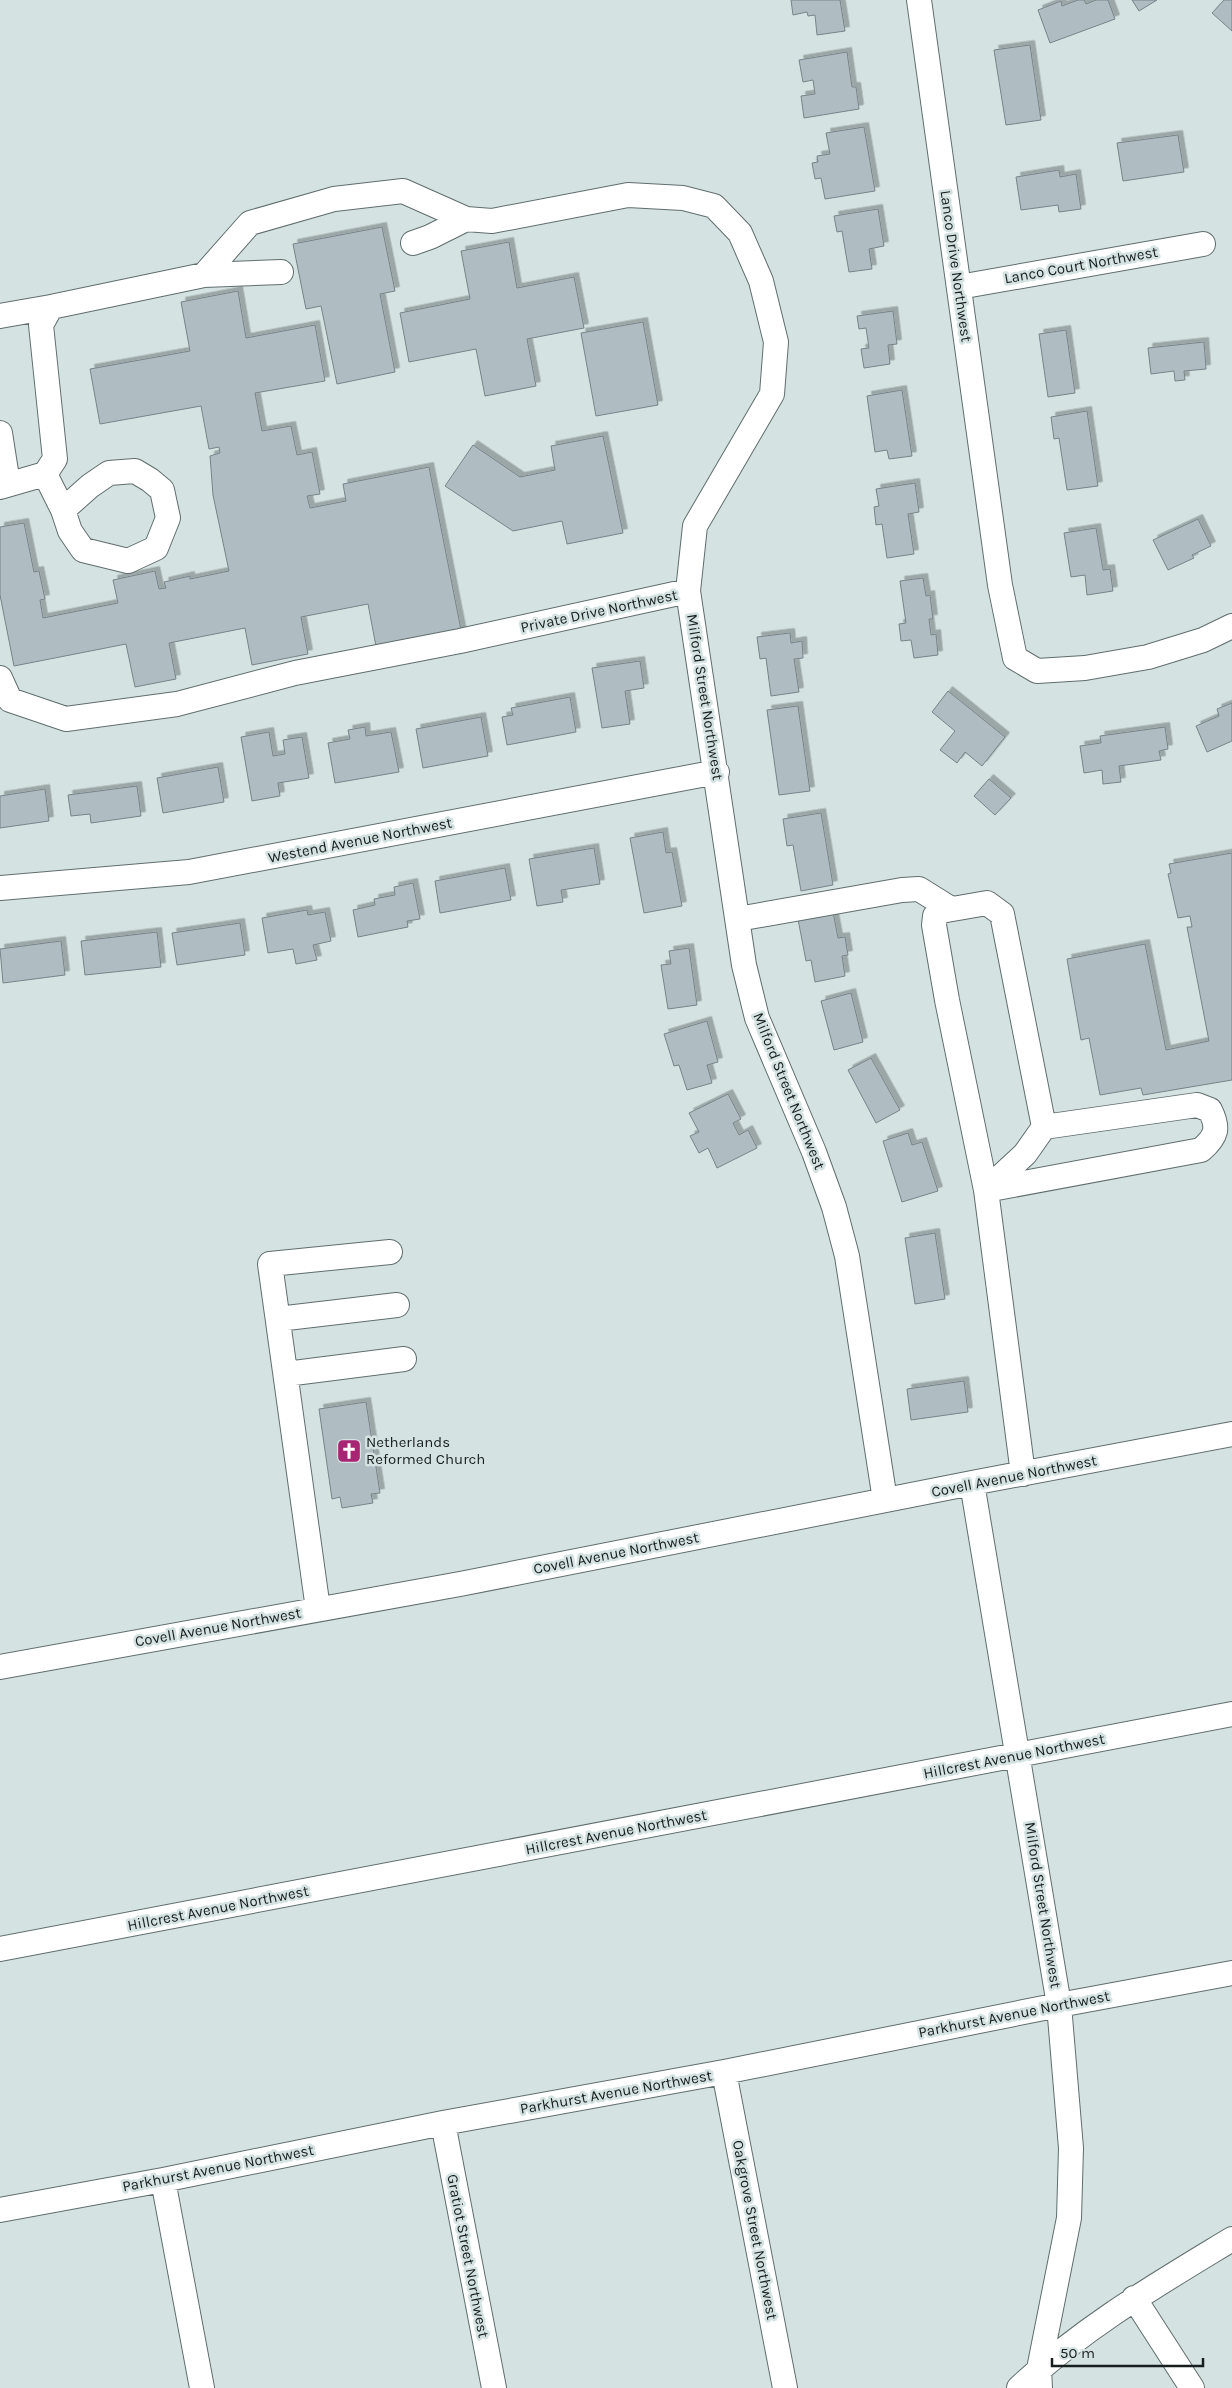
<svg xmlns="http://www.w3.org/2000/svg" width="1232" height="2388" viewBox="0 0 1232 2388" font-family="Karla,sans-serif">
<defs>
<filter id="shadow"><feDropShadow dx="4.5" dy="-4.5" stdDeviation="0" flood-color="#0004"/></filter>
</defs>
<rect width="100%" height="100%" fill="#d4e3e2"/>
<path fill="#afbcc1" stroke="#788389" filter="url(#shadow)" d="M791,0H840L845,31L817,35L815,15L808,16L807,12L793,15Z
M1078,0H1084L1086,4L1096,0H1108L1115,19L1050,43L1038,10L1061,1L1062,6Z
M1132,0H1157L1139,11Z
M1224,0H1232V31L1212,13Z
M1030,45L1041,120L1006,125L994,50Z
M847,52L852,87H856L859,109L804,118L801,96L815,94L813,80L803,82L799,60Z
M864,127L875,191L825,199L821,178L815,179L812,163L818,162L817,156L830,154L826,133Z
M1178,135L1184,172L1123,181L1117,143Z
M1059,170L1060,177L1076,174L1081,209L1059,212L1058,205L1021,210L1016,177Z
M878,209L884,246L869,249L872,269L849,272L842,231L837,232L834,216Z
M382,227L395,291L380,294L395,372L337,384L321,306L306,309L293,244Z
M509,242L517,288L574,277L584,328L527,339L536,386L485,396L476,349L409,362L400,313L470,299L461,251Z
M238,291L246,338L315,325L325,381L255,393L262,431L291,426L297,455L312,452L320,494L307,496L310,508L346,501L343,484L429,467L463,640L378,657L368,604L301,617L308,654L252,665L245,628L169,643L176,679L135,687L126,644L14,666L0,595V527L24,523L34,572L39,571L45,599L40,600L43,618L118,603L113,580L155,571L159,589L166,588L164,582L190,576V579L229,571L213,495L210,456L220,453L219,447L209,449L201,406L100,424L90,369L190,351L181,302Z
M893,311L897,344L888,345L890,364L864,368L861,349L869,348L866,328L859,329L857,316Z
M643,322L658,405L596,416L581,333Z
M1066,330L1075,393L1048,397L1039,334Z
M1204,342L1206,369L1184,371L1185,380L1175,381L1174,371L1151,374L1148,348Z
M902,390L912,456L889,459L887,450L875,452L867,396Z
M1087,411L1098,486L1067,490L1059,438L1054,439L1051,417Z
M603,436L623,533L567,544L562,521L513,531L445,486L473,445L520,477L555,470L551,446Z
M915,483L919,512L908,514L914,554L887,558L882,524L876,525L874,507L879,506L876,489Z
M1198,519L1211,546L1192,555L1194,558L1168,570L1153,540Z
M1096,528L1103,570L1110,569L1113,591L1087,595L1085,575L1071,577L1064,533Z
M923,578L926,596L930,595L933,619H929L931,635L936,634L938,655L914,658L911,640L901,641L899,624L906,623L900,581Z
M790,633L791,643L802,641L803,658L794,659L799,692L771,696L766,658L760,659L757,637Z
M640,661L644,688L625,691L630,724L602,728L592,668Z
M948,691L1005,737L982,766L965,752L957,763L940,750L955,731L932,712Z
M570,697L576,732L507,745L502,717L513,715L511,708Z
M1232,703V741L1207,752L1196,726L1219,716L1217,709Z
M798,706L810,791L779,795L767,710Z
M481,717L488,756L423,768L416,729Z
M365,727L366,736L391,732L399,772L335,783L328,743L350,739L348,730Z
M1165,727L1168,749L1159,751L1161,760L1119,766L1121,782L1103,784L1102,770L1084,773L1080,746L1101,743L1100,736Z
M269,732L273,756L285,754L283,740L302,737L309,778L278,783L280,796L252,801L241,737Z
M218,767L224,802L163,813L157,778Z
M989,779L1011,798L995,815L974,796Z
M137,786L141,816L91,823L90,814L71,816L68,795Z
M45,789L49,821L0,828V796Z
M821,813L833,885L801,891L793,845L787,846L783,819Z
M663,832L666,853L672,852L682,906L644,913L630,838Z
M594,848L600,884L561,890L563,902L537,906L529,859Z
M1232,853V1080L1143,1095L1141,1088L1100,1095L1089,1038L1081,1040L1067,959L1145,944L1166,1050L1209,1041L1187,927H1192L1190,916L1178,918L1168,874L1171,873L1169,864Z
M505,868L511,900L440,913L435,881Z
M413,883L420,919L407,921L408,927L358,937L353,910L375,905L374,899L395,895L394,887Z
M832,907L838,938L845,937L848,955L842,956L845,976L815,982L811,960L806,961L797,914Z
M307,910L308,915L325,912L331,941L313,945L317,960L296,964L293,949L268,953L262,918Z
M240,923L245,955L177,965L172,933Z
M157,932L161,967L85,975L81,941Z
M61,941L65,975L3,983L0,949Z
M689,948L697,1005L668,1009L661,965L671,964L669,951Z
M851,993L863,1042L834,1050L821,1001Z
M707,1021L718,1062L707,1065L712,1083L687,1090L679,1065L674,1066L664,1034Z
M871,1058L900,1110L876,1123L848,1070Z
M728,1094L741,1119L733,1123L739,1135L748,1130L757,1148L717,1168L708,1148L699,1153L690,1136L699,1132L689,1113Z
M908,1133L912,1145L922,1142L938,1191L902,1202L883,1141Z
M935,1233L945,1299L915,1304L905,1238Z
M964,1381L968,1412L911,1420L907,1389Z
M366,1402L380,1493L371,1494L373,1503L342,1508L340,1497L332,1499L319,1409Z"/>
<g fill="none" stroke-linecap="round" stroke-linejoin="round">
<defs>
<path id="minor" d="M919,0L1000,585L1015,658L1037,671L1085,668L1148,657L1203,640L1232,626
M413,243L430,237L466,219
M204,275L281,272
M959,287L1203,244
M0,316L51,307
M0,433L8,484
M45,474L63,510L90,486L109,473L135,471L150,480L162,490L168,518L156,548L128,561L83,550L70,531L63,510
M0,487L45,474L55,459L41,325L51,307L204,275L250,223L334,199L403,191L466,219L492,221L628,195L683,198L714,206L740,233L761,281L776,342L772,394L695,526L688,591L744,965L757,1018L814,1152L834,1207L847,1256L885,1500
M0,678L10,700L66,719L177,704L295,673L460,641L688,591
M0,888L189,872L717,772
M738,919L902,890L919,889L951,909
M986,1190L1025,1154L1044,1127L1002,914L987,903L941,911L935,916L934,925L947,1000L986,1190L1023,1474
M986,1190L1201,1150C1217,1136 1219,1128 1210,1110L1197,1105L1044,1127
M278,1319L397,1305
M286,1374L404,1359
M972,1483L1059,2005L1071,2148L1069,2218L1039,2369L1040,2388
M318,1609L270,1264L390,1252
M0,1667L460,1584L972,1483L1232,1434
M0,1949L1232,1714
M724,2072L785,2388
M443,2123L494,2388
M163,2180L202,2388
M0,2210L163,2180L443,2123L724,2072L1059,2005L1232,1973
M1134,2298L1192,2388
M1019,2388C1082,2328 1158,2284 1232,2239"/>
</defs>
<use href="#minor" stroke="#606d6d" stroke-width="26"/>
<use href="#minor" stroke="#fff" stroke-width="24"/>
</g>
<defs>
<symbol id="church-square" viewBox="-11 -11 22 22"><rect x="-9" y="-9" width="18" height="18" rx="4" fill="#a72573" stroke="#d4e3e2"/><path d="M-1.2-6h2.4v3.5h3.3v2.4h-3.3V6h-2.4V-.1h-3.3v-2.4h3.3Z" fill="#fff"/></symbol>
</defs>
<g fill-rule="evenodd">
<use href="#church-square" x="335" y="1437" width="28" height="28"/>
</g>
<g text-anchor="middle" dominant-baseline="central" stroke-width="5" stroke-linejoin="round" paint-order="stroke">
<g font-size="15" fill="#181d1d" stroke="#d4e3e2">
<text transform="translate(1081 265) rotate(-10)">Lanco Court Northwest</text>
<text transform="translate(956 266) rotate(82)">Lanco Drive Northwest</text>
<text transform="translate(599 611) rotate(-12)">Private Drive Northwest</text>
<text transform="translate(705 697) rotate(81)">Milford Street Northwest</text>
<text transform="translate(360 840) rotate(-11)">Westend Avenue Northwest</text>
<text transform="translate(789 1091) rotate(68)">Milford Street Northwest</text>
<text transform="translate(1014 1476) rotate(-11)">Covell Avenue Northwest</text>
<text transform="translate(616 1553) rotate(-11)">Covell Avenue Northwest</text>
<text transform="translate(218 1627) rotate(-10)">Covell Avenue Northwest</text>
<text transform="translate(1014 1756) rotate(-11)">Hillcrest Avenue Northwest</text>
<text transform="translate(616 1832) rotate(-11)">Hillcrest Avenue Northwest</text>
<text transform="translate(1043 1905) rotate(81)">Milford Street Northwest</text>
<text transform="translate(218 1908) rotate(-11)">Hillcrest Avenue Northwest</text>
<text transform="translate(1014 2014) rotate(-11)">Parkhurst Avenue Northwest</text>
<text transform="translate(616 2092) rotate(-10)">Parkhurst Avenue Northwest</text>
<text transform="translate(218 2168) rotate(-11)">Parkhurst Avenue Northwest</text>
<text transform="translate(755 2230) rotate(79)">Oakgrove Street Northwest</text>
<text transform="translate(468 2256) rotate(79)">Gratiot Street Northwest</text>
</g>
<g font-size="15" fill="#181d1d" stroke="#d4e3e2" text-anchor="start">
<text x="366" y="1442">Netherlands<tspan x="366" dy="17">Reformed Church</tspan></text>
</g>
</g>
<path d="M1052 2358v8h151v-8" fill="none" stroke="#181d1d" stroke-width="2.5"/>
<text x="1060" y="2358" font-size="15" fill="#181d1d" stroke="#d4e3e2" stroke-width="4" paint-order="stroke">50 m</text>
</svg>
